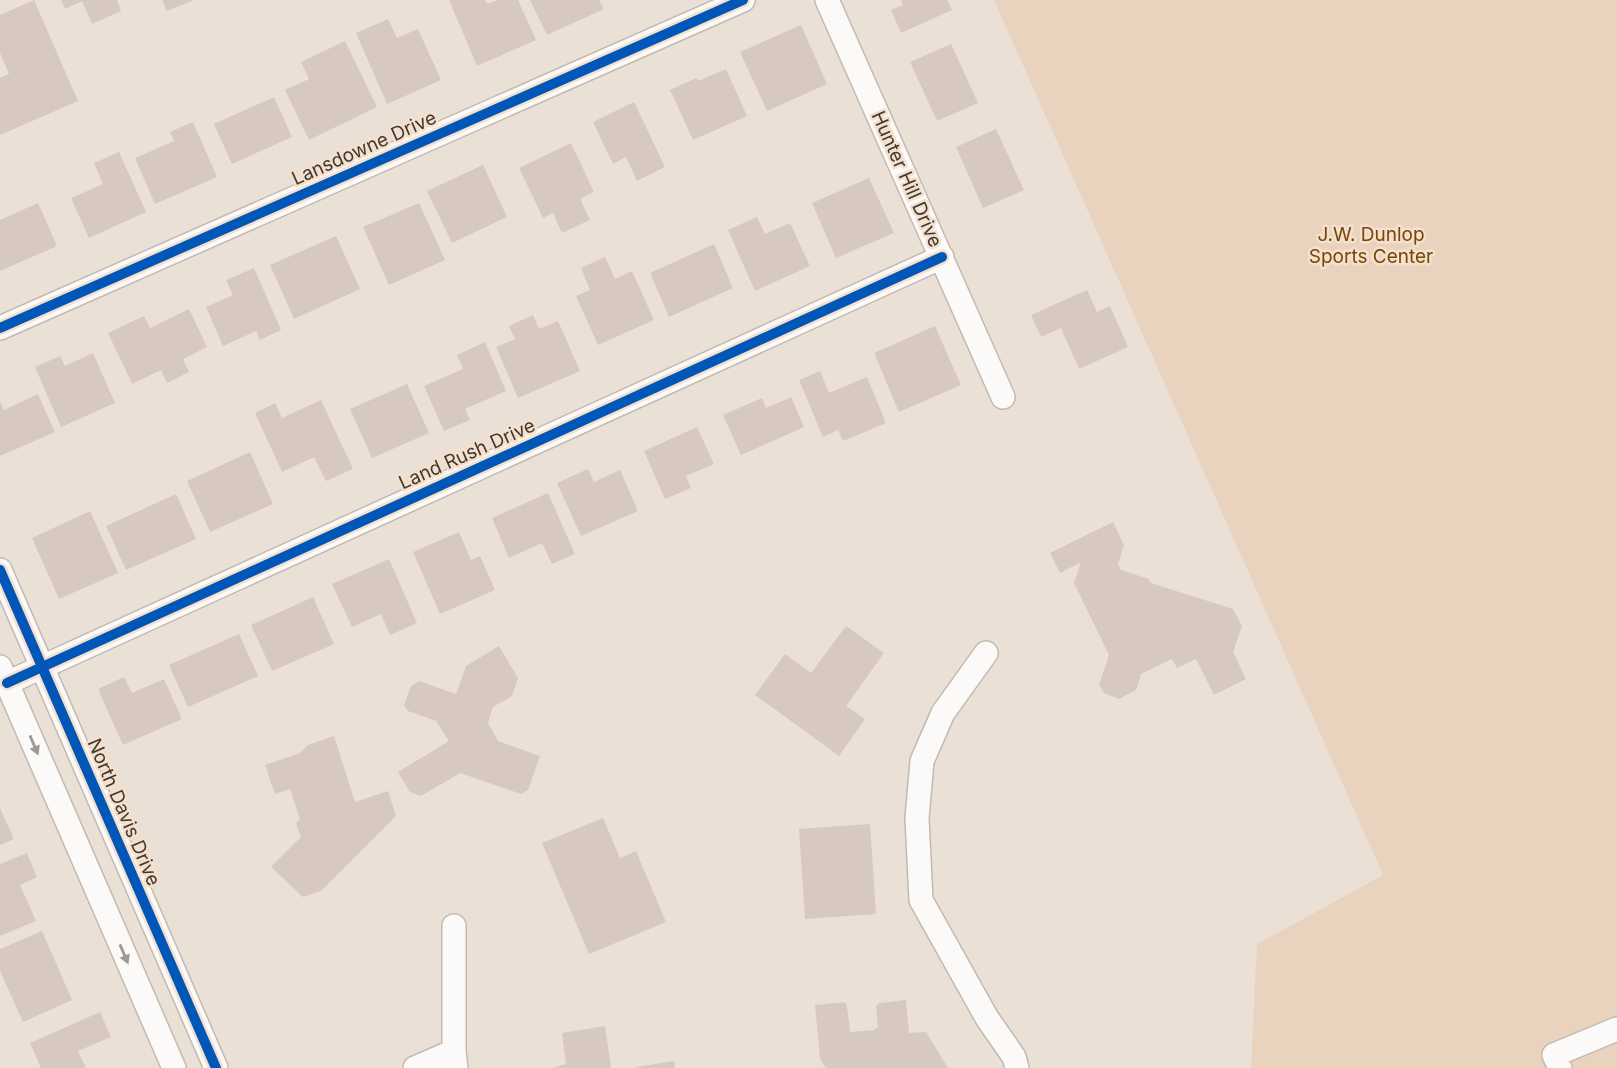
<svg xmlns="http://www.w3.org/2000/svg" width="1617" height="1068" viewBox="0 0 1617 1068" font-family="Inter,sans-serif">
<rect width="100%" height="100%" fill="#ebe0d6"/>
<path fill="#e9d3be" d="M994,0H1617V1068H1251L1257,944L1383,875Z"/>
<path fill="#d7c9c0" d="M34,0L78,101L0,135V78L9,74L0,53V15Z
M61,0H117L121,11L92,24L82,1L65,9Z
M162,0H194L167,11Z
M449,0H485L487,4L498,0H518L536,40L477,66Z
M530,0H599L604,9L547,35Z
M901,0H947L952,10L901,33L891,10L903,5Z
M388,19L397,38L418,29L441,80L387,104L356,33Z
M801,25L827,84L767,111L740,52Z
M345,41L377,107L309,140L285,90L309,79L301,62Z
M951,44L978,103L937,121L910,62Z
M726,69L747,116L693,140L670,90L696,78L698,81Z
M274,97L292,137L232,164L214,124Z
M634,102L665,167L637,181L626,157L613,164L593,122Z
M193,122L217,177L155,204L135,158L174,141L170,132Z
M996,129L1024,190L983,208L956,147Z
M571,143L594,192L580,199L590,220L562,233L553,213L543,218L519,168Z
M119,152L146,212L89,238L71,198L103,184L94,163Z
M483,165L507,217L452,243L427,191Z
M869,178L894,233L836,258L812,203Z
M38,203L57,246L0,271V220Z
M419,203L445,260L389,285L363,227Z
M757,217L765,234L790,223L810,266L755,291L728,230Z
M336,236L360,289L294,319L270,265Z
M714,244L733,288L669,317L650,273Z
M605,257L615,279L632,271L654,320L598,345L576,296L590,290L581,268Z
M254,268L281,330L260,340L256,331L223,346L206,307L233,295L226,280Z
M1087,290L1097,312L1110,306L1128,347L1079,369L1061,328L1041,337L1031,315Z
M189,309L207,347L183,359L189,372L167,383L161,370L132,384L108,333L144,316L150,328Z
M533,315L539,329L558,321L580,371L518,398L496,347L515,339L509,326Z
M935,326L961,385L899,412L874,353Z
M485,342L506,391L465,409L470,420L444,431L424,386L463,369L457,355Z
M93,353L115,403L61,427L35,367L60,356L65,366Z
M820,371L829,393L867,377L886,423L843,441L838,430L823,437L799,380Z
M407,384L429,433L372,458L350,409Z
M38,394L55,432L0,456V402L4,410Z
M791,397L804,427L741,455L723,415L762,398L766,408Z
M321,400L353,469L326,481L314,457L282,472L255,413L275,403L282,418Z
M697,427L714,464L686,476L691,488L665,499L644,451Z
M250,452L273,504L210,532L187,481Z
M588,469L594,482L620,470L638,511L581,536L557,483Z
M548,493L575,554L552,564L542,543L509,558L492,518Z
M176,494L196,539L126,570L106,526Z
M90,511L118,573L59,599L32,538Z
M1113,522L1124,545L1118,564L1121,570L1149,579L1151,583L1233,609L1242,626L1233,652L1246,679L1214,695L1196,659L1177,668L1172,659L1141,674L1136,690L1119,699L1104,693L1099,685L1109,655L1074,583L1081,562L1060,573L1050,553Z
M459,532L471,560L480,556L495,590L440,614L413,552Z
M389,559L417,623L390,635L381,614L352,627L332,584Z
M313,597L334,644L272,671L251,625Z
M846,626L884,653L846,706L865,719L839,756L755,695L785,654L811,673Z
M239,634L258,676L188,707L169,665Z
M499,646L518,678L512,696L493,707L488,723L498,741L540,756L528,790L521,794L460,773L421,796L410,792L398,772L449,741L436,721L408,711L404,705L411,686L419,681L456,694L466,666Z
M124,677L132,693L164,679L182,719L123,745L98,689Z
M334,736L355,802L388,791L396,816L321,891L303,897L271,867L301,837L296,823L300,819L290,789L275,794L265,765L300,753L308,745Z
M0,808L14,839L0,845Z
M603,818L620,858L636,851L666,922L589,954L542,843Z
M870,824L876,914L805,919L799,829Z
M27,853L37,877L20,885L36,921L0,936V864Z
M42,931L72,1000L23,1022L0,971V949Z
M906,1000L909,1033L926,1032L948,1068H826L820,1059L815,1005L845,1002L847,1006L850,1032L874,1030L878,1027L876,1006L880,1003Z
M100,1012L111,1037L78,1051L86,1068H41L30,1043Z
M605,1026L611,1068H553L566,1064L562,1033Z
M674,1061L675,1068H637L636,1067Z"/>
<g fill="none" stroke-linecap="round" stroke-linejoin="round">
<defs>
<path id="minor" d="M827,0L1003,397
M0,328L743,0
M0,570L216,1068
M986,653L943,713L922,761L917,818L921,900L987,1018L1014,1057L1017,1068
M0,667L174,1068
M7,683L942,257
M454,926V1051L456,1068
M415,1068L454,1051
M1560,1068L1554,1055L1617,1029"/>
</defs>
<use href="#minor" stroke="#c2bab2" stroke-width="26"/>
<use href="#minor" stroke="#fcfaf9" stroke-width="23"/>
<defs>
<path id="cycleway" d="M0,328L743,0
M0,570L216,1068
M7,683L942,257"/>
</defs>
<use href="#cycleway" stroke="#f4e0cd" stroke-width="15"/>
<use href="#cycleway" stroke="#0057b8" stroke-width="10"/>
</g>
<defs><path id="oneway-solid" d="M-6-.8H1V-3.2L6.5 0L1 3.2V.8H-6Z" transform="scale(1.75)"/></defs>
<g fill="#9e9a95">
<use href="#oneway-solid" transform="translate(34 745) rotate(67)"/>
<use href="#oneway-solid" transform="translate(124 954) rotate(67)"/>
</g>
<g text-anchor="middle" dominant-baseline="central" stroke-width="5" stroke-linejoin="round" paint-order="stroke">
<g font-size="19" fill="#403931" stroke="#f4e0cd">
<text transform="translate(364 148) rotate(-24)">Lansdowne Drive</text>
<text transform="translate(907 179) rotate(66)">Hunter Hill Drive</text>
<text transform="translate(467 454) rotate(-24)">Land Rush Drive</text>
<text transform="translate(124 812) rotate(67)">North Davis Drive</text>
</g>
<g font-size="19" fill="#764706" stroke="#f4e0cd">
<text x="1371" y="234">J.W. Dunlop<tspan x="1371" dy="22">Sports Center</tspan></text>
</g>
</g>
</svg>
